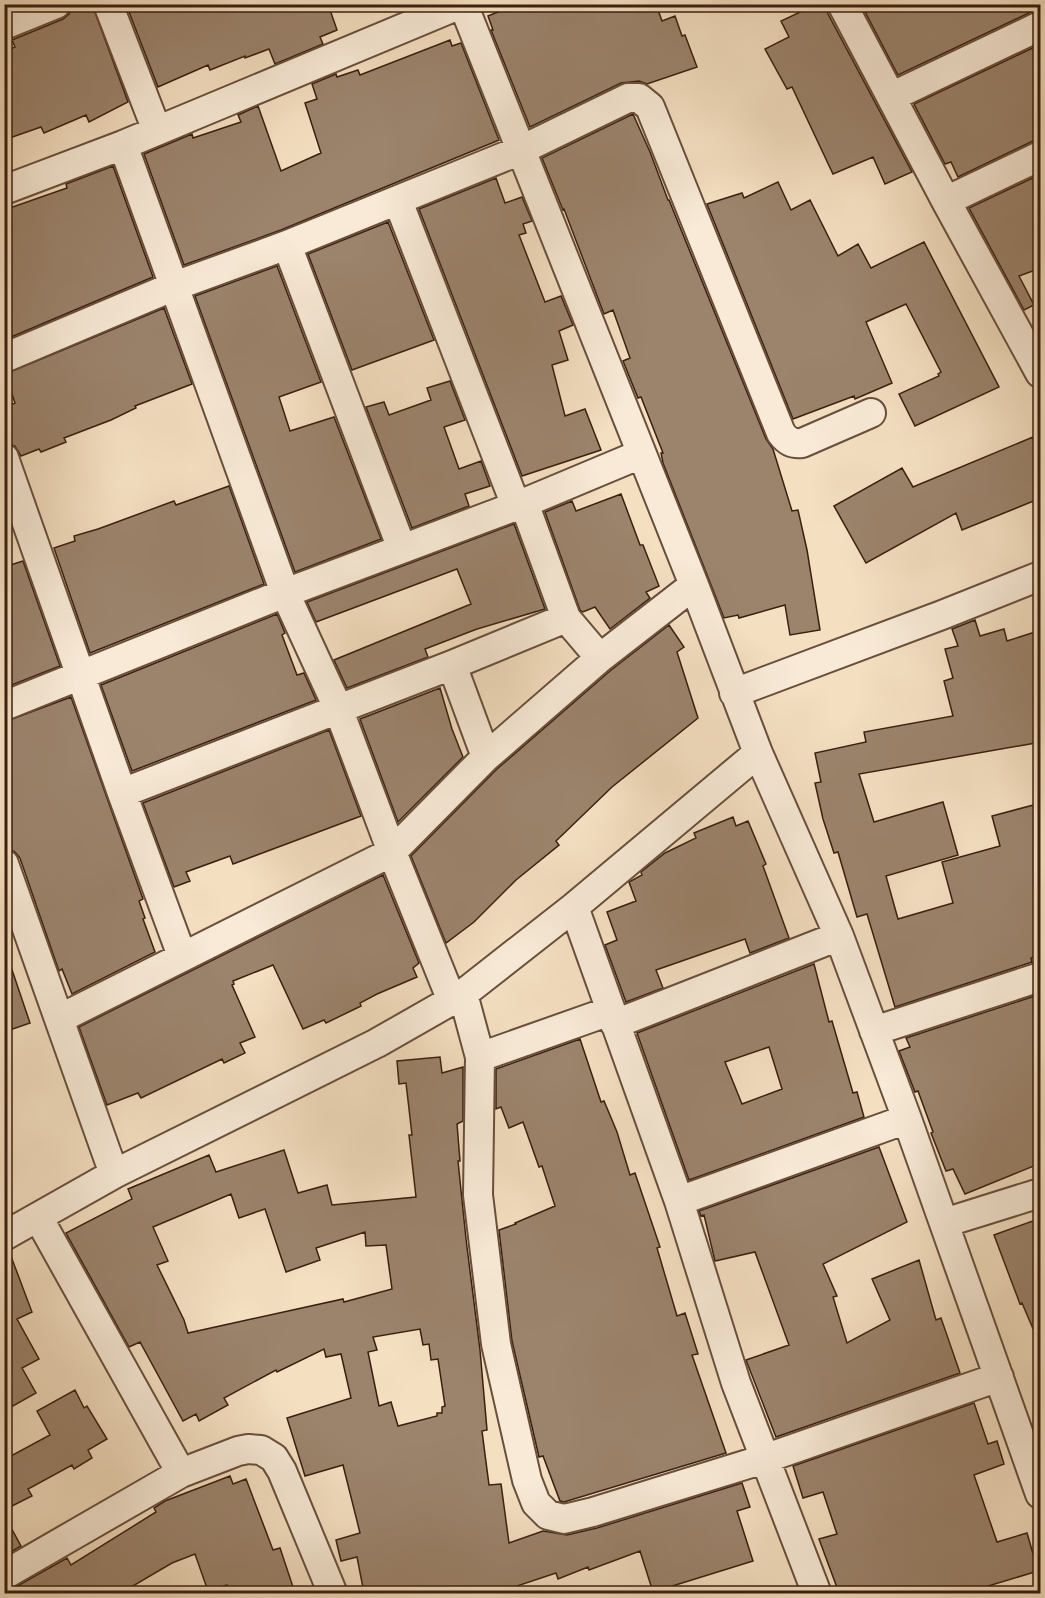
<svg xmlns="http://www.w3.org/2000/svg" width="1045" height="1598" viewBox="0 0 1045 1598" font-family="Cardo,serif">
<rect width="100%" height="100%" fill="#f4dfc1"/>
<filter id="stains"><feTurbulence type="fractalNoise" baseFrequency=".00333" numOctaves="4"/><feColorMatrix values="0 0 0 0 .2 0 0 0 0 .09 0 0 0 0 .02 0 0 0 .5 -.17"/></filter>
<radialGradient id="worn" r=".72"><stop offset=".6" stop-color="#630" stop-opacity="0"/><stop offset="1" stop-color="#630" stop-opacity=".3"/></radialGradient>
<path fill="#9b836c" stroke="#3a1f0f" stroke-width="1.5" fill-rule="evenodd" d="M72,4H92L128,102L89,122L86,115L44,133L41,127L4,140V51L15,47L12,40L63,19L69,14Z
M126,4H328L337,30L320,37L323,44L275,64L269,49L245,58V56L210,70L208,65L158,87Z
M518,4H656L662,21L675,16L682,36L685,35L697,67L647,84L639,81L621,83L530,127L491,30H493L488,16Z
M817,4H826L827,12L912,172L885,184L873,157L833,174L792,87L787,89L765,49L789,37L781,21Z
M861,4H1041V10L1033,11L898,75Z
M450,40L452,46L461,43L499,140L281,230L184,265L144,154L192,134L193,138L241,122L238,115L258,106L281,171L321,153L305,103L317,99L312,84L336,74L337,77L358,70L360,75Z
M1041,44V140L1033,141L958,177L951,162L945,164L914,104Z
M633,114L650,152L668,200H669L766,439L773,449L792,511L798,510L807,550L820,630L790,635L785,605L739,618L738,615L724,618L663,463L661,453H663L641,397L638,398L623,361L630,358L613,310L604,314L564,209L563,210L542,158Z
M113,166L153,277L4,340V210L67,188L66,184Z
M1041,174V268L1019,276L1034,305L1024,310L969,208Z
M496,178L505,203L522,197L532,221L523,224L526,233L519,235L545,302L561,296L573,325L559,331L568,360L552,365L565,416L585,409L601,450L522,476L419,209Z
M778,182L791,210L810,200L838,256L858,244L871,268L924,242L999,387L915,426L899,394L939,376L938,374L941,372L906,304L866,322L892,383L855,399L854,396L793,419L707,204L742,193L744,198Z
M388,222L434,340L352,370L308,254Z
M277,266L321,382L279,397L290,431L334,417L381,539L295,572L195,296Z
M164,308L192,384L135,406L136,408L111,420L64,438L66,442L41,452L39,449L21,456L15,446L4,442V407L15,403L5,374Z
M450,381L465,420L444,427L459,469L481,461L490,486L465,494L469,506L412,528L366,407L384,402L389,415L431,400L427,388Z
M1033,437L1041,454V498L962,530L956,513L866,563L834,506L902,468L913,487Z
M229,486L264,584L90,653L54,548L75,541L74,536L98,529L174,501L176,505Z
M621,494L640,545H643L659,586L646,592L650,598L610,629L595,607L583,612L580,610L545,512L572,501L576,511Z
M514,524L545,609L477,629L425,649L428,657L347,688L334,660L471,604L457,569L316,622L307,602Z
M23,561L60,666L4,688V567Z
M277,614L285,633L282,635L297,675L304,673L316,700L132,771L101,685Z
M975,620L980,636L1004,629L1007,641L1041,630V742L859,774L874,822L943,802L958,855L886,876L898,919L953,903L942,862L1000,846L992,816L1041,803V955L1031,958L1032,962L895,1007L867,914L857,917L838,852L834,853L823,819L815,783L821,782L815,753L866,742L864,732L953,716L944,681L953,678L945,649L958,646L952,629Z
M669,625L684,647L677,652L698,718L612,787L556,841L559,845L516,880L474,922L446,943L411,856L497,769L610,671Z
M440,688L452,729L463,757L398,822L360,719Z
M71,697L143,899L139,901L145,918L143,919L155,952L72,994L62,969L59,971L20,858L15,852L9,849L4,838V722Z
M329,730L361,816L233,864L230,856L186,872L190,881L174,887L143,803Z
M733,817L736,826L748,821L766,864L763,866L789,938L750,953L745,939L656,970L663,988L626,1002L605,945L617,940L607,912L636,901L629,882L642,875L641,872L665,853L696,838L694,833Z
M383,875L419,963L413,968L417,977L377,994L360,1003L361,1006L326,1023L324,1020L303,1029L273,965L233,981L234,984L232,985L255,1037L240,1043L245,1053L224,1063L222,1059L141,1098L138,1093L107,1105L79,1027Z
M8,958L30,1023L4,1032V959Z
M814,964L829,1022L832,1021L853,1093L857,1092L864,1117L689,1180L637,1033ZM769,1047L782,1089L742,1104L725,1062Z
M1041,994V1163L965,1194L953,1169L946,1171L931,1133L933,1132L918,1091L915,1092L899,1051L910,1047L906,1038Z
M580,1039L601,1102L604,1101L617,1132L630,1175L635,1173L660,1247L657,1248L677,1316L685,1313L698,1354L692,1355L726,1453L564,1502L560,1501L543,1456L539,1457L512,1341L499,1230L516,1224L515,1223L555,1206L542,1166L539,1167L523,1122L509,1128L501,1107L496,1109V1069Z
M440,1057L442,1073L463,1067V1121L457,1124L460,1161H458L466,1239L480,1350L487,1430L482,1431L489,1485L501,1484L509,1543L543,1531L567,1535L597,1528L742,1483L750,1507L737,1511L753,1561L653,1592L640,1551L589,1570L588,1567L558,1579L556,1573L499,1592L364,1593L357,1557L341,1561L336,1540L360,1533L343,1465L305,1476L287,1418L351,1398L341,1354L326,1357L324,1349L277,1372L276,1370L224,1398L228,1405L199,1421L196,1414L183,1421L140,1342L129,1347L66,1233L132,1199L128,1189L209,1155L216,1172L284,1150L298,1193L327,1185L332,1205L416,1197L409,1135H412L406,1083L399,1084L397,1061ZM231,1194L239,1218L265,1209L286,1272L320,1260L316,1248L365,1232L366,1246L386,1245L392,1289L344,1302L343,1299L188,1333L184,1320L157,1265L168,1261L153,1227ZM420,1329L423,1345L429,1344L431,1360L438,1359L445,1406L442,1407V1413H437V1416L398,1426L391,1402L379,1406L368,1352L377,1350L373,1337Z
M879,1147L907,1222L823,1264L837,1296L833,1297L847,1343L890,1320L872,1279L919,1260L936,1320L941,1318L960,1373L776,1437L746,1360L789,1345L755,1252L715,1261L704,1215L701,1216L699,1211Z
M1041,1218V1345H1040L1022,1303L1020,1304L994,1235Z
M9,1251L32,1312L17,1319L39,1359L22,1368L36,1393L4,1411V1252Z
M75,1390L84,1408L87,1406L107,1439L88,1450L92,1458L74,1469L72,1465L28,1489L32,1496L4,1510V1444L11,1456L50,1435L37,1411Z
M974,1403L988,1444L997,1441L1004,1464L974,1475L997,1542L1027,1533L1038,1571L965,1593H839L819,1539L837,1534L823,1492L803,1498L793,1466Z
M230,1476L233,1484L246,1479L273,1550L280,1548L295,1593H229L227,1585L208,1591L195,1554L172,1563L121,1593H4V1591L12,1589L67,1558L71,1565L156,1512L154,1508L165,1501Z
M4,1515L21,1546L4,1556Z"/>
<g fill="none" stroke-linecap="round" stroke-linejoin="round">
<defs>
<path id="street" d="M108,4L157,131
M463,4L694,585L758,753L839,936L907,1119L1040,1494
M842,4L946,201L1040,373
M4,25L56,4
M891,97L1040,26
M123,145L285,593L338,708L392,852L452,1001
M4,190L123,145L461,4
M398,201L516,506
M946,201L1040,156
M287,245L402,549
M4,358L172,287L287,245L521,150L628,98H639L650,107L781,433C787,441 792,444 802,443L871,413
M4,458L122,793L182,956
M566,618L600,658
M452,665L486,757
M734,693L942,615L1040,576
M4,706L285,593L524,503L641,454
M122,793L452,665L566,618L524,503
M4,864L114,1174
M574,907L679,1201L736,1383L817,1594
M463,994L480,1057L478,1195L496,1344L527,1480L536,1503L548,1515L564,1519L593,1512L764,1459L999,1377
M59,1019L392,852L486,757L600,658L694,585
M615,1024L839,936
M874,1031L1040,977
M480,1057L610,1011
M679,1201L907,1119
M38,1217L181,1473
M944,1223L1040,1193
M4,1236L114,1174L377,1043L463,994L574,907L758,753
M4,1575L181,1473L238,1451L248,1449L261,1450L274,1458L282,1471L333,1594"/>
</defs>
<use href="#street" stroke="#684f3c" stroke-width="32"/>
<use href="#street" stroke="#f8ead7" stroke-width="28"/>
</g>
<rect width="1045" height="1598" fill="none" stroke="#f4dfc1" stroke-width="24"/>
<rect x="6" y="6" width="1033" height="1586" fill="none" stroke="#3a1f0f" stroke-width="3"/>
<rect x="12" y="12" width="1021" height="1574" fill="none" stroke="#3a1f0f" stroke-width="1.5"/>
<rect width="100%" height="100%" filter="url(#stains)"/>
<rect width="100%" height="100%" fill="url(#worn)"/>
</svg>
